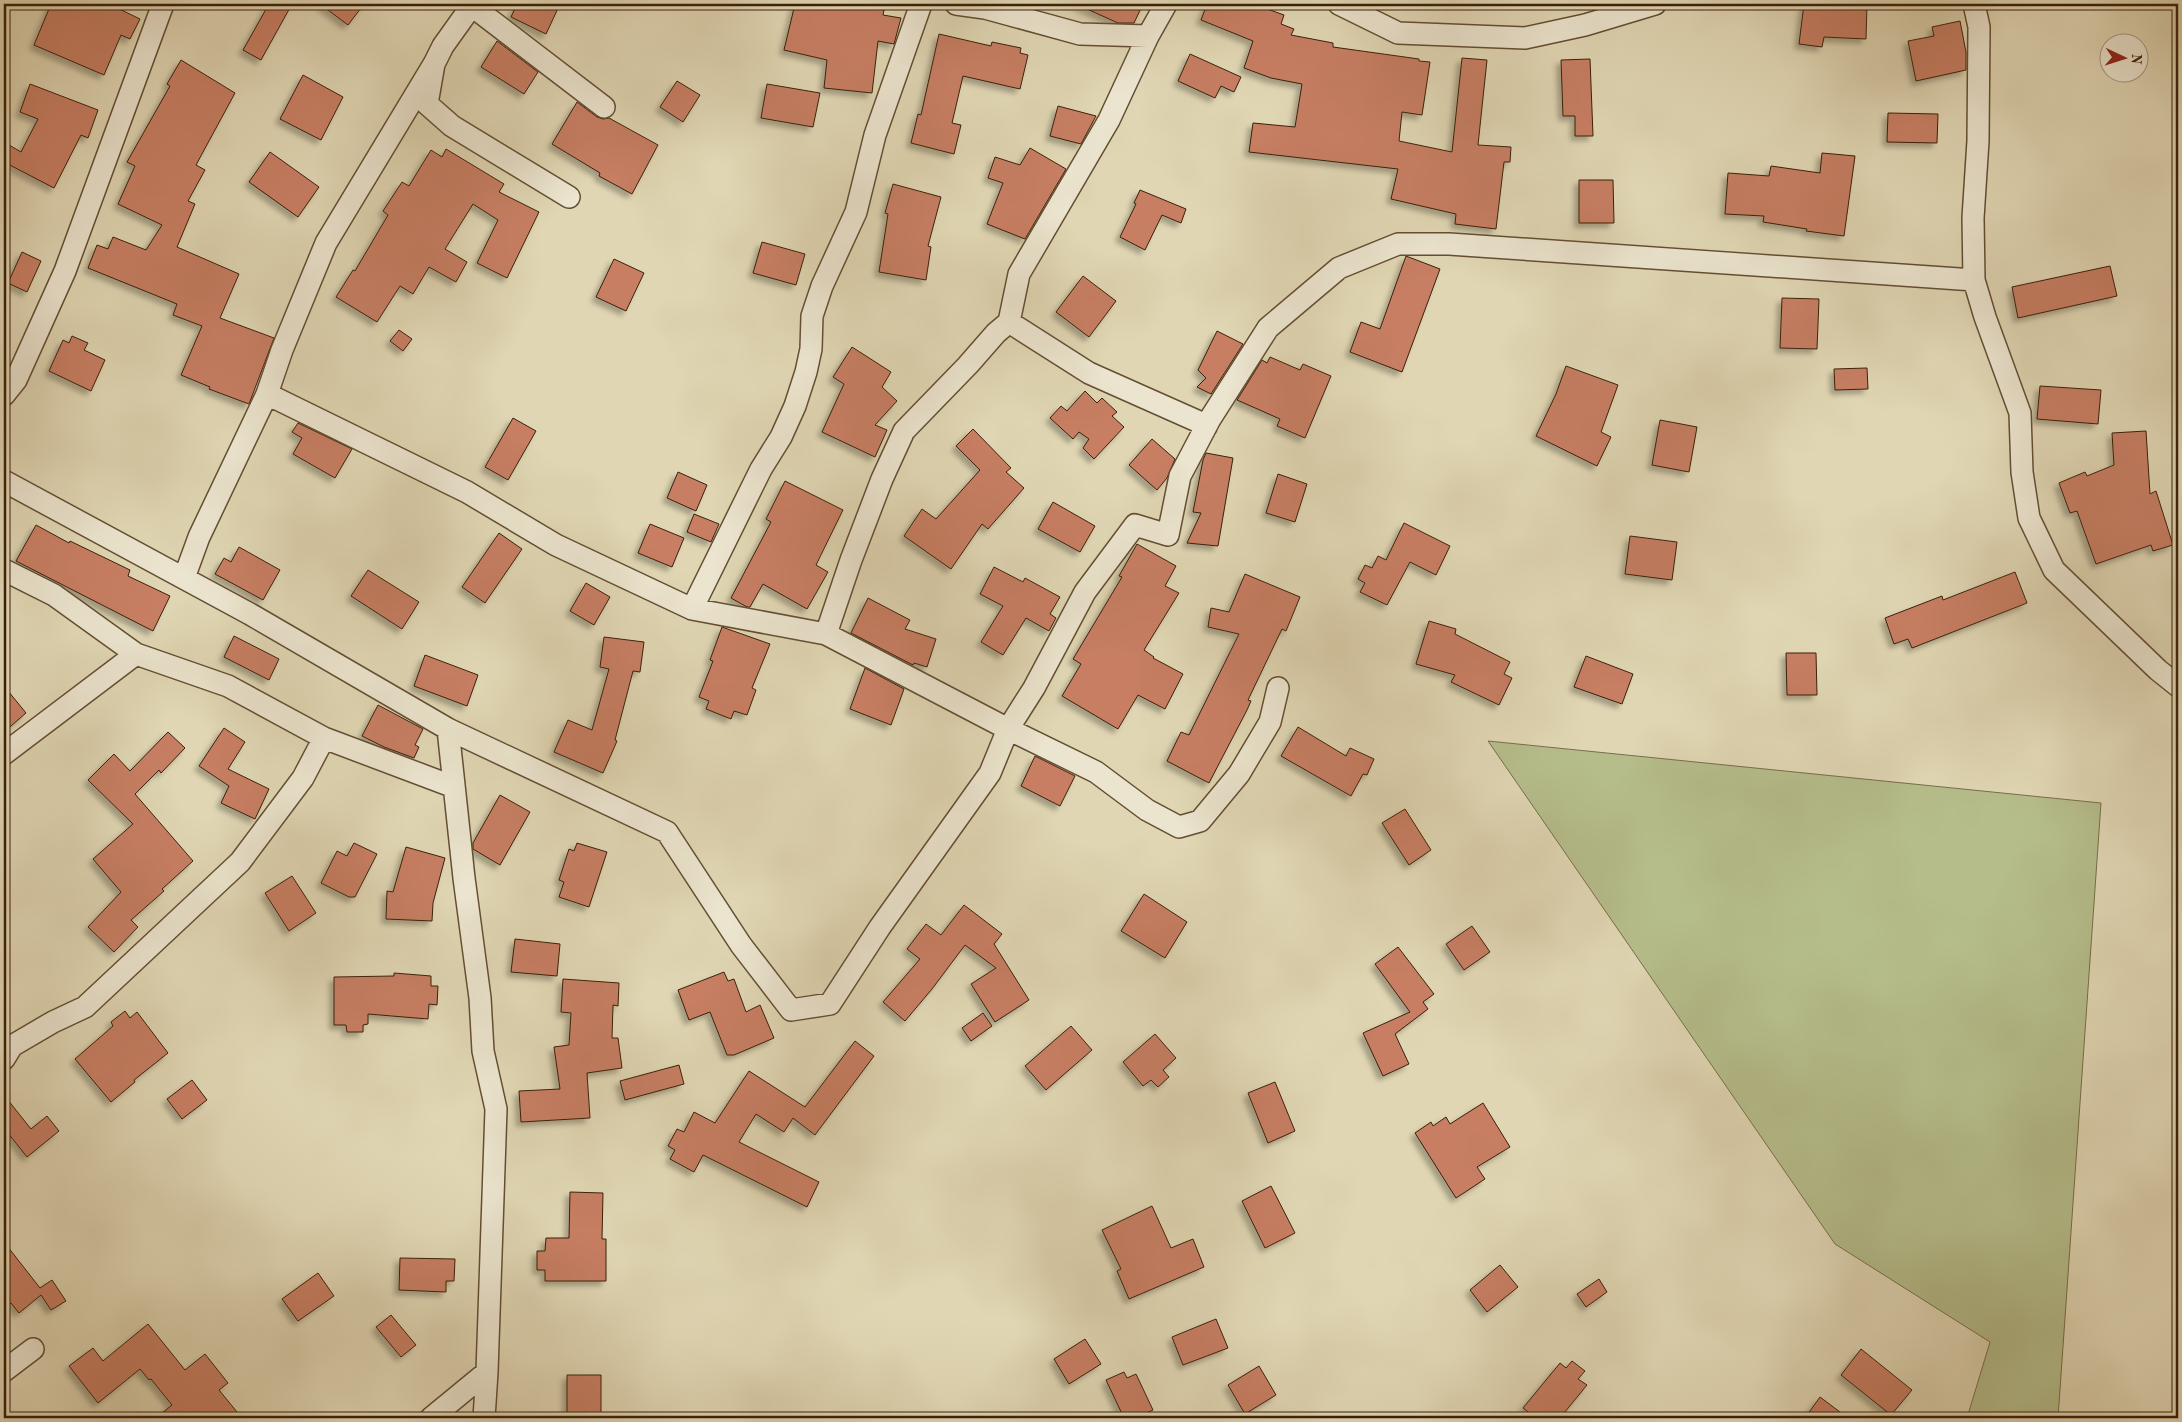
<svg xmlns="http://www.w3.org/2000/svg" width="2182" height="1422" viewBox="0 0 2182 1422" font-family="'Old Standard TT',serif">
<defs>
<filter id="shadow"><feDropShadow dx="-4.5" dy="4.5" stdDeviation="2.5" flood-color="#0004"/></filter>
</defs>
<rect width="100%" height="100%" fill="#e0d6b3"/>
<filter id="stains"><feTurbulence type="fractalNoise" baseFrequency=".004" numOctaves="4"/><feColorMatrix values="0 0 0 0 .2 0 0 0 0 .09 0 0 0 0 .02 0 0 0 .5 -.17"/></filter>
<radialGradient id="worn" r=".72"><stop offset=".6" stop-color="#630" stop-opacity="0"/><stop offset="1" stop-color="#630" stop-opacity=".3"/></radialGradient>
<path fill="#b5bd8b" stroke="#786e4a" d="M1488,741L2101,803L2058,1418H1967L1990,1342L1835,1244Z"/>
<path fill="#c77e63" stroke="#3a2008" filter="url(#shadow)" d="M51,4H109L140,19L130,39L121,35L104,75L34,45Z
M269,4H292L261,60L243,50Z
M320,4H364L348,25Z
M517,4H560L546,34L511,17Z
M795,4H861L884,10L883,15L901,18L894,44L878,41L872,93L824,88L827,60L784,50Z
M1076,4H1143L1134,23H1118Z
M1207,4H1254L1284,15L1281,24L1294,29L1291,35L1333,43V47L1419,59V61L1430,62L1422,115L1402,112L1399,141L1452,152L1462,58L1487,60L1478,145L1511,147L1510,162H1504L1496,229L1455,224L1456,214L1391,199L1398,169L1249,152L1253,123L1295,127L1302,84L1271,78L1244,68L1253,41L1201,20Z
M1804,4H1867L1866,39L1824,37L1822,47L1799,44Z
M1960,21L1966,52V70L1916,81L1908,41L1934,36L1932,27Z
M939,34L991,46L992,42L1021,48L1020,53L1028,55L1020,89L963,76L952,123L961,125L954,154L911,143L918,114L921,115Z
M497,41L538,72L524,94L481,67Z
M1190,54L1241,77L1234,92L1221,86L1215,98L1178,81Z
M1590,59L1593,136H1575V116H1563L1561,60Z
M181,60L235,93L196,165L205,170L188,201L195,204L177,247L239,274L220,318L274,338L249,404L209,389L210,387L181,375L202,326L173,315L177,304L88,268L97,245L108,249L113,237L146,250L162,225L118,204L135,166L127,162L170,86L167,84Z
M303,75L343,97L321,140L280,119Z
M677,81L700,95L683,122L660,107Z
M30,84L98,110L88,138L81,135L54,188L4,162V142L21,152L38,119L20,112Z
M767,84L820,93L813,127L761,118Z
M577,102L597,117L603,119L609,118L658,145L632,194L599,176L600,173L552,144Z
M1058,106L1096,116L1081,144L1050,136Z
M1888,113L1938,114L1937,143L1887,142Z
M1030,148L1066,169L1025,239L987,224L1003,183L988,178L995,157L1020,165Z
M446,149L504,184L499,192L539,212L507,278L477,263L498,220L473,204L445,249L467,262L456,282L429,267L413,294L400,286L377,322L336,297L353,270L355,271L388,215L383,211L402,182L409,186L431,150L442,157Z
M270,152L319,187L298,217L249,182Z
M1822,153L1855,156L1844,236L1806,231L1807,229L1763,222L1764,216L1725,214L1728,173L1769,176L1771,166L1820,173Z
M1579,180H1613L1614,223H1579Z
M893,184L941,197L928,246L931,247L926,280L879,272L888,214L885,213Z
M1140,190L1186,209L1181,223L1162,215L1145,250L1120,237L1136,204L1134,203Z
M762,242L805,254L796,285L753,273Z
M22,252L41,261L27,292L8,283Z
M1406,256L1440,269L1402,372L1350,352L1361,322L1380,329Z
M614,259L644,273L626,311L596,297Z
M2110,266L2117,296L2018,318L2012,287Z
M1083,276L1116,301L1089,337L1056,312Z
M1782,298L1819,299L1817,349L1780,348Z
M399,330L412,339L403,351L390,341Z
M1217,331L1243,344L1211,394L1197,387L1206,378L1198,370Z
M72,336L88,343L84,350L105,360L91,391L49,371L63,340L69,343Z
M852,347L891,372L882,387L897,401L875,425L887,430L875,457L822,432L844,384L833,377Z
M1270,357L1300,370L1303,364L1331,376L1305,438L1277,426L1280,419L1237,400L1262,360L1267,363Z
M1566,366L1618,385L1601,432L1611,437L1597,466L1536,436L1556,394Z
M1867,368L1868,389L1835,390L1834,369Z
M2040,386L2101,390L2098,424L2037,419Z
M1085,391L1097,403L1102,398L1117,412L1112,416L1124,427L1094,459L1083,448L1089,439L1079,432L1073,439L1050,418L1061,406L1067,411Z
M513,418L536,431L508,480L485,467Z
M1660,420L1697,427L1689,472L1652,465Z
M298,423L352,449L335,478L293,454L302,438L292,432Z
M973,429L1011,468L1006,472L1024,488L988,529L982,524L951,569L904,536L922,509L936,519L980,470L956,446Z
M2146,431L2150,494L2156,491L2173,545L2153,551L2151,545L2096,564L2077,511L2070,513L2059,483L2085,472L2087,476L2114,465L2112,433Z
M1152,439L1175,459L1167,478L1157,490L1129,465Z
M1206,453L1233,458L1218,546L1187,543L1201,513L1193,512L1203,460Z
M678,472L707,485L696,511L667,498Z
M1278,474L1307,484L1295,522L1266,513Z
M785,481L843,510L816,565L828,572L807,609L763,584L750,607H747L731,598L771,522L766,519Z
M1053,502L1095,526L1080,552L1038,529Z
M694,514L719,524L711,542L687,532Z
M1404,523L1450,546L1436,575L1410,562L1387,605L1360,592L1365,583L1358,579L1365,565L1372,568L1378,556L1386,560Z
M650,524L684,538L672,567L638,553Z
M36,525L69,543L70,541L130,570L128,576L170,596L153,631L16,561Z
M499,533L522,549L485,603L462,587Z
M1630,536L1677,542L1672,580L1625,574Z
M1137,544L1176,566L1165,586L1179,593L1144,650L1154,657L1153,658L1183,674L1165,709L1138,695L1118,729L1062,696L1081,664L1073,659L1122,577L1119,576Z
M239,547L280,570L263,600L215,574L224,558L231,562Z
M994,567L1023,582L1025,578L1060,597L1050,614L1056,618L1049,631L1026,618L1003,655L981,642L1003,606L980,594Z
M368,570L419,602L402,629L351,596Z
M2015,572L2027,603L1912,648L1908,639L1894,644L1885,618L1942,596L1943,600Z
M1245,574L1300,597L1286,631L1282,629L1248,700L1251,701L1247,710L1209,783L1167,761L1181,732L1189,735L1239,634L1208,627L1211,608L1229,612Z
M586,583L610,597L594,625L570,611Z
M868,598L910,620L905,629L936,639L927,667L914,663L913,665L851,633Z
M1429,621L1456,629L1455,634L1510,662L1504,674L1512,678L1499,705L1451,682L1455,675L1416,664Z
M722,627L770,644L752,688L756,690L747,715L734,711L731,719L706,709L709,701L699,697L713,661L710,660Z
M234,636L279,659L269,680L224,657Z
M604,637L644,642L640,672L633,671L615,740L617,741L603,773L554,752L568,720L592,730L609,669L600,667Z
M1786,653H1816L1817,695H1787Z
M425,655L478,675L467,706L414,686Z
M1586,656L1633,674L1622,704L1574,687Z
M865,668L904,689L891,725L850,709Z
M4,686L26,713L4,732Z
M378,705L423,729L415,745L419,747L414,758L384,747L362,736Z
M1298,727L1346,756L1350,748L1374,759L1367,775L1363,774L1351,796L1281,756Z
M224,728L245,742L228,769L269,789L255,819L221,803L229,786L199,766Z
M168,732L185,748L161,773L159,770L135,794L193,861L162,889L164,891L131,920L138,927L114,952L88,927L121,892L93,859L133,824L88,780L114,754L130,771Z
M1035,756L1075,776L1060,806L1021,786Z
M500,795L530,812L500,865L473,849V843Z
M1405,809L1431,850L1409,865L1382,823Z
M354,843L377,854L355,897H349L321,883L337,851L347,856Z
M577,843L607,852L589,907L559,897L564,882L559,880L569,849L574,851Z
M406,847L445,858L433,903L432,921L386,919L387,891L393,892Z
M292,876L316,913L289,931L265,893Z
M1144,894L1187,922L1165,958L1121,931Z
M964,905L1002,934L994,944L1029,1000L995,1022L971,984L996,968L965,945L932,989L905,1021L883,1002L920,959L907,949L926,924L941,935Z
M1472,926L1490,952L1464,970L1446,944Z
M515,939L560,944L557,976L511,972Z
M1398,947L1434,994L1423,1002L1428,1009L1395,1034L1409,1064L1383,1076L1363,1033L1410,1012L1375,964Z
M724,972L728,981L734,979L746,1012L760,1005L774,1038L734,1055H727L710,1012L689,1020L678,990Z
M394,973L431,976V986H438L437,1005L429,1004L428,1019L368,1014V1024L363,1025V1032H347L346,1025H334V977L394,976Z
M563,979L619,983L618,1006L613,1005L612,1038H618L622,1068L587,1073L590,1118L521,1122L519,1091L560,1089L554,1047L569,1045L571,1013L561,1012Z
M125,1011L130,1018L137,1012L168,1053L134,1080L135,1082L111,1102L75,1059L113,1026L111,1022Z
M983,1013L992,1026L971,1041L962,1028Z
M1071,1026L1092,1050L1046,1090L1025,1066Z
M1155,1034L1176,1058L1163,1070L1169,1077L1158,1087L1151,1080L1143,1086L1123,1062Z
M855,1041L874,1056L815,1135L793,1118L784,1132L756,1114L739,1142L819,1182L807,1207L703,1155L694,1172L670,1159L675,1150L668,1146L677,1129L684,1132L694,1112L715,1123L749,1071L805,1107Z
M679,1065L684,1084L625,1100L620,1081Z
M192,1080L207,1100L182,1119L167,1099Z
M1275,1082L1295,1131L1268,1143L1248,1093Z
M4,1095L31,1129L47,1116L59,1131L27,1157L4,1128Z
M1483,1103L1510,1147L1477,1167L1485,1179L1456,1198L1415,1133L1431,1122L1433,1126L1446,1117L1450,1124Z
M1271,1186L1295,1233L1265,1248L1242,1201Z
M570,1192L603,1193L602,1239H606V1281H545V1270H537V1251H545L546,1238H569Z
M1152,1206L1171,1248L1193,1239L1204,1267L1129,1299L1117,1271L1121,1269L1102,1230Z
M4,1242L40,1288L52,1280L66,1301L51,1310L41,1295L19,1313L11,1303L4,1309Z
M400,1258L455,1259L454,1281H446V1292L399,1290Z
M1500,1265L1518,1287L1487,1312L1470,1290Z
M318,1273L334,1296L298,1321L282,1299Z
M1599,1279L1607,1292L1586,1307L1577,1294Z
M391,1315L416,1345L401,1357L376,1327Z
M1216,1319L1228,1348L1183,1365L1172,1337Z
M148,1324L185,1370L205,1354L228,1383L219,1390L242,1418H156L172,1405L151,1379L149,1380L140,1369L98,1403L69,1366L93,1348L103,1361Z
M1085,1339L1101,1364L1069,1384L1054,1359Z
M1861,1349L1912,1390L1891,1415L1841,1375Z
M1572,1361L1585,1371L1578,1379L1587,1385L1560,1418H1536L1523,1408L1560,1363L1566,1368Z
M1259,1366L1276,1395L1245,1414L1228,1385Z
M1124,1372L1127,1378L1136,1374L1153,1410L1136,1418H1124L1106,1380Z
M567,1375H601V1418H567Z
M1820,1397L1848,1418H1805Z"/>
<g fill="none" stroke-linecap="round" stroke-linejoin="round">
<defs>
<path id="minor" d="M473,4L443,46L434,64L427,104L452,126L569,197
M956,4L985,8L1080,34L1148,36
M1339,4L1398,33L1525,38L1585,25L1655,4
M1974,4L1979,27L1978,141L1973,218L1974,280L1985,317L2020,413L2022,472L2029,518L2054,570L2158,670L2178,686
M472,6L604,107
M1009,322L1089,373L1197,421L1206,427
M267,394L467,492L556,545L692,609L826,634L1008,729L1096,772L1147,810L1179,827L1200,821L1239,774L1270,722L1278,688
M4,395L16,380L65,271L163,4
M4,481L250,614L448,729L667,832L741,945L791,1010L830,1004L880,927L990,773L1008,729L1034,688L1085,592L1135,525L1168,535L1180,476L1210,419L1268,328L1339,268L1398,244H1449L1974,280
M4,570L54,595L136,654L228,686L324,738L454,787
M184,578L199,537L267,394L282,350L326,243L434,64
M692,609L761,469L781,437L795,406L806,372L811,349L812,316L822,286L856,212L875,135L921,4
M826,634L851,560L882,479L904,431L968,365L996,333L1009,322L1019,274L1109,120L1148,36L1166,4
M448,729L464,878L480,998L483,1051L496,1109L487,1372L484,1418
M4,754L136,654
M4,1059L12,1046L53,1022L85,1007L240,862L303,778L324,738
M4,1371L33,1349
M431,1418L487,1372"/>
</defs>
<use href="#minor" stroke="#644e33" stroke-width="24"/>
<use href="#minor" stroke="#ebe4ce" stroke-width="21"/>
</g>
<rect width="2182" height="1422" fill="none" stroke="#e0d6b3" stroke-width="20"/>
<rect x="5" y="5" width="2172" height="1412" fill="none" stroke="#3a2008" stroke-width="2.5"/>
<rect x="10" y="10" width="2162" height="1402" fill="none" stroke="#3a2008"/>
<g transform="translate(2124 58) rotate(94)"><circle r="24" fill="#ebe4ce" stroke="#a4967f"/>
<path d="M0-4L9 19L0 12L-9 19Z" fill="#8f2418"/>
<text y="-8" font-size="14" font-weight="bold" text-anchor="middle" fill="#3a2008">N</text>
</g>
<rect width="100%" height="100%" filter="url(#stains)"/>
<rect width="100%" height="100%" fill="url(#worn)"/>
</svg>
